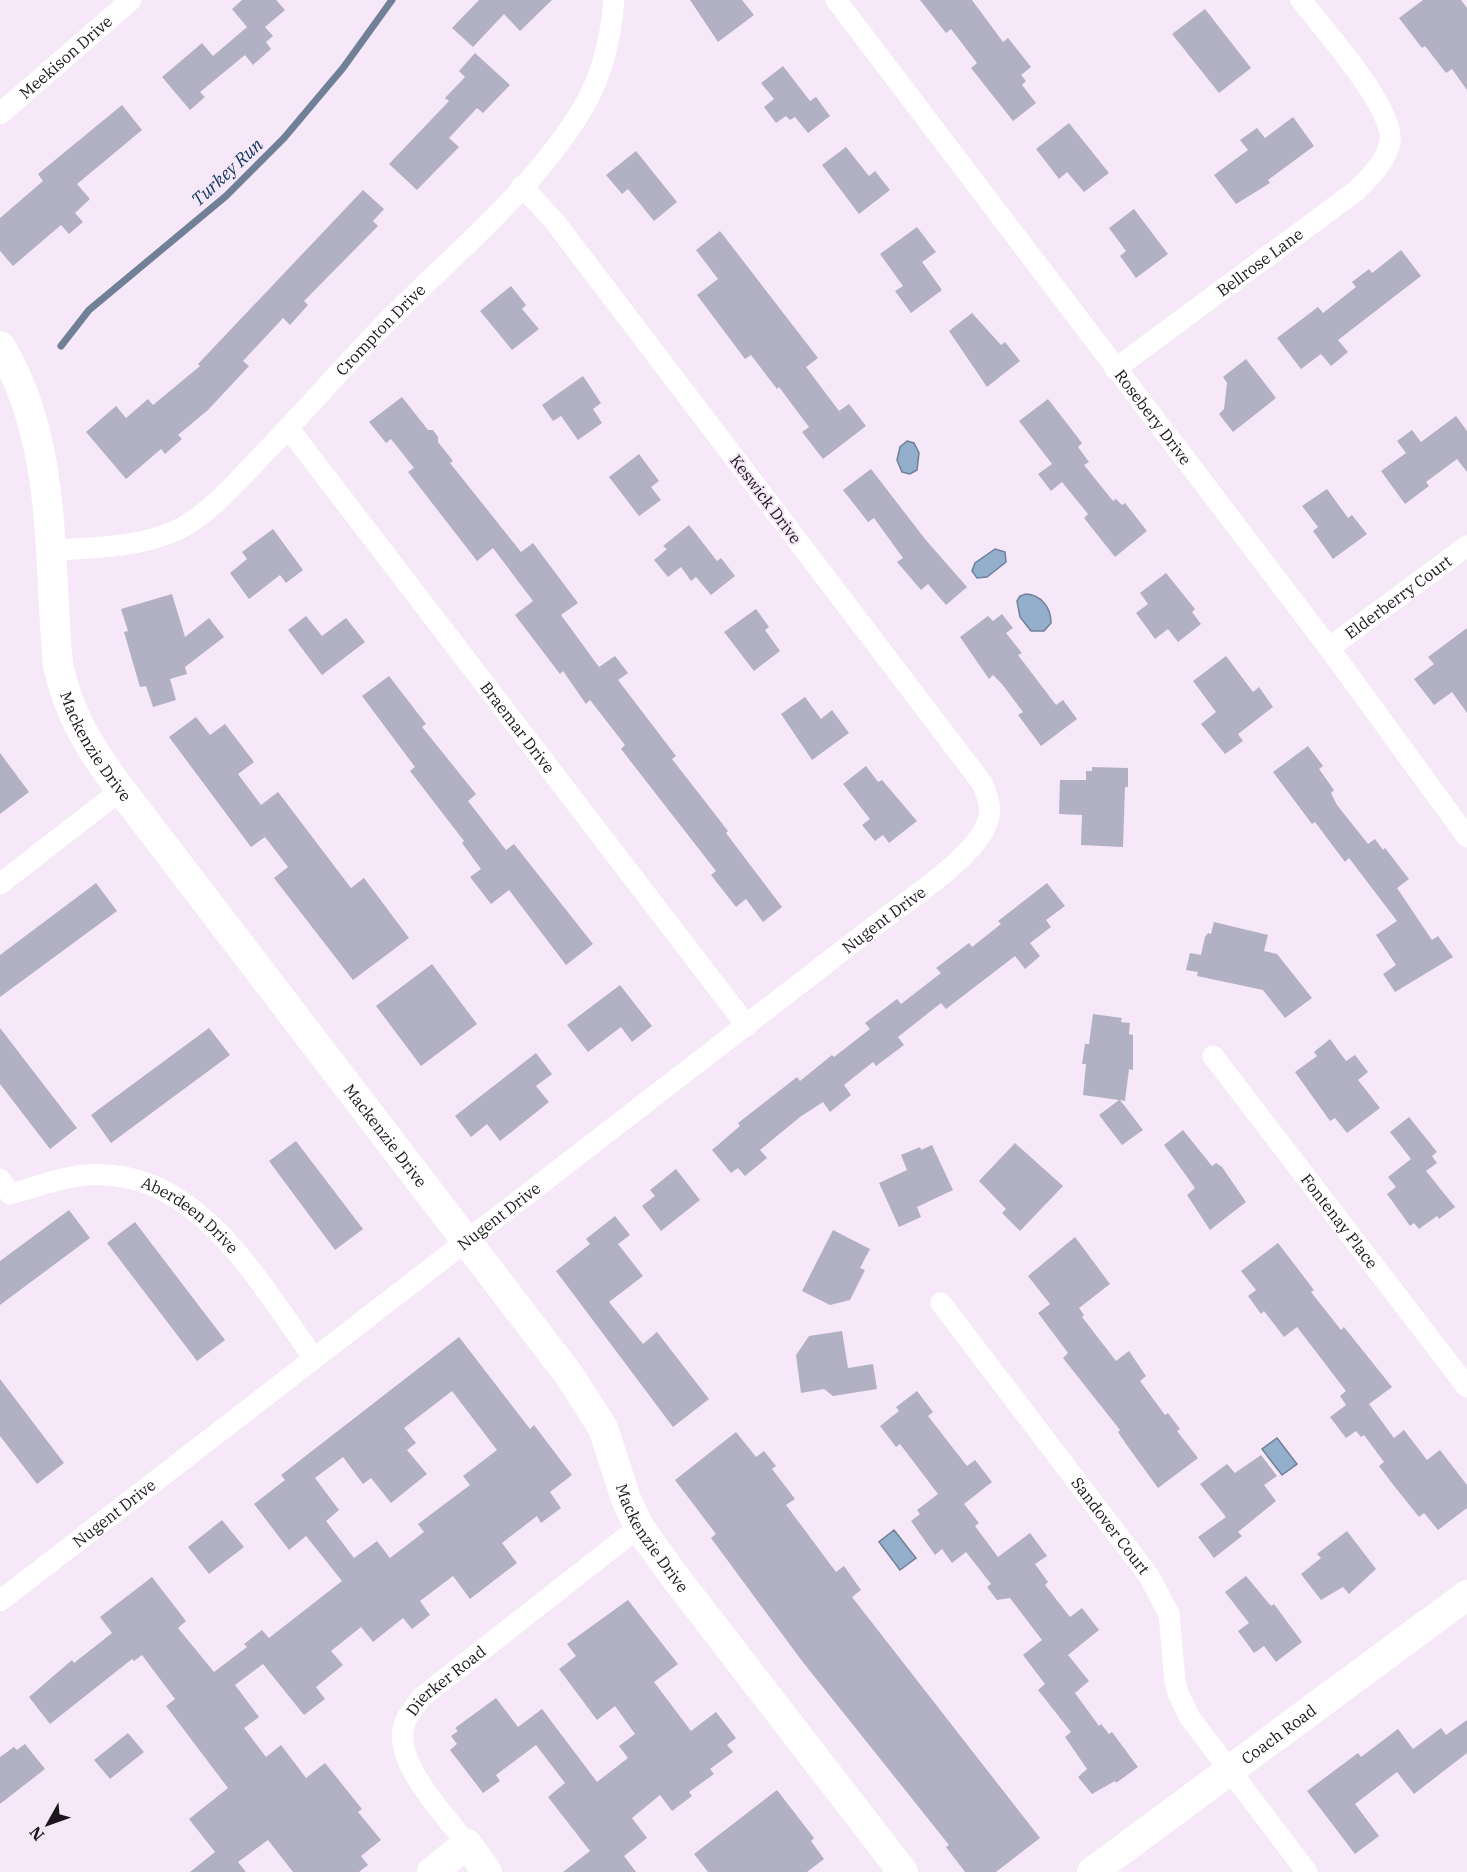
<svg xmlns="http://www.w3.org/2000/svg" width="1467" height="1872" viewBox="0 0 1467 1872" font-family="'IBM Plex Serif',serif">
<rect width="100%" height="100%" fill="#f6e8f8"/>
<path fill="#94afcc" stroke="#708197" stroke-width="1.5" d="M907,441L914,443L919,453L917,470L910,474L902,472L897,460L900,447Z
M995,549L1005,552L1006,562L987,577L977,578L972,571L975,563Z
M1026,594C1041,595 1051,607 1051,623L1044,631H1031L1020,617L1017,601L1020,596Z
M1277,1438L1297,1464L1282,1475L1262,1449Z
M894,1530L916,1558L900,1570L879,1542Z"/>
<g fill="none" stroke-linecap="round" stroke-linejoin="round">
<path stroke="#708197" stroke-width="7" d="M61,346L89,310L226,196L284,138L343,68L392,0"/>
</g>
<path fill="#b2b1c3" fill-rule="evenodd" d="M242,0H276L285,10L265,27L273,36L266,42L271,49L253,65L245,55L200,92L205,97L190,110L162,77L202,43L213,56L247,27L232,9Z
M479,0H552L520,31L504,14L473,47L452,28Z
M690,0H742L754,15L718,42Z
M920,0H972L1003,42L1008,38L1031,67L1021,75L1026,81L1022,85L1036,103L1013,121L971,68L977,63L951,29L946,33Z
M1423,0H1461L1467,8V90L1452,69L1446,73L1425,46L1422,48L1399,18Z
M1205,9L1251,68L1219,93L1172,34Z
M475,53L510,85L483,113L477,108L449,138L459,147L417,190L389,164L449,101L445,98L465,77L459,71Z
M783,66L810,101L816,97L830,116L808,133L795,117L790,120L786,116L776,123L764,107L774,99L761,83Z
M122,105L142,130L77,184L90,199L75,213L83,222L69,234L61,225L13,266L0,251V218L43,181L38,174Z
M1293,117L1314,146L1268,180L1270,183L1236,204L1214,175L1248,150L1240,140L1257,128L1265,138Z
M1069,123L1109,173L1084,192L1067,172L1059,179L1036,149Z
M846,147L869,176L875,171L890,190L859,214L822,165Z
M636,151L677,202L654,221L628,189L622,194L606,175Z
M363,190L384,209L373,221L378,226L304,301L308,305L290,325L283,318L243,361L249,366L208,410L178,435L182,439L165,454L161,449L126,479L86,432L116,406L126,418L148,399L153,405L200,366L198,364Z
M1134,209L1168,254L1136,278L1120,256L1126,251L1109,228Z
M917,227L936,252L922,262L942,290L911,313L895,291L903,286L880,254Z
M720,231L818,358L806,367L839,411L849,404L866,426L823,459L802,432L809,427L779,387L777,389L751,355L745,359L697,295L718,279L696,250Z
M1401,250L1421,276L1338,340L1348,352L1331,366L1321,354L1301,369L1277,338L1318,307L1323,313L1356,287L1352,282L1369,269L1372,273Z
M511,286L526,305L522,309L539,329L512,350L480,311Z
M972,313L1001,345L1005,342L1020,361L987,387L949,331Z
M1246,359L1276,398L1233,432L1219,414L1224,409L1227,383L1223,377Z
M583,376L601,403L593,409L602,423L578,440L561,416L553,421L542,405Z
M402,397L428,430H433L438,437V442L453,461L450,463L521,552L533,543L578,603L561,615L599,667L615,656L628,673L618,680L676,756L672,759L728,831L726,833L782,907L763,922L746,899L736,907L711,875L716,871L621,749L625,745L590,700L586,704L563,671L560,674L515,615L533,601L493,548L477,561L408,472L414,468L391,439L386,443L369,422Z
M1048,399L1082,443L1078,447L1089,462L1084,465L1113,501L1116,499L1122,505L1125,503L1147,531L1115,557L1084,518L1088,514L1062,482L1051,491L1038,474L1052,464L1019,421Z
M1456,416L1467,431V472L1457,459L1426,482L1429,486L1405,504L1381,471L1406,453L1397,441L1412,430L1421,442Z
M639,454L659,481L651,487L661,500L639,516L609,477Z
M871,469L925,539L967,587L946,605L928,584L921,590L897,562L903,558L874,518L868,522L843,490Z
M1327,489L1348,518L1352,515L1367,534L1333,559L1313,531L1318,527L1302,506Z
M689,525L717,561L721,558L735,576L711,595L696,577L691,581L681,567L668,577L654,560L667,549L663,546Z
M273,529L303,570L286,583L280,575L249,599L230,573L247,559L242,552Z
M1166,573L1195,609L1192,612L1201,624L1178,642L1168,629L1155,639L1136,613L1148,604L1140,593Z
M172,594L185,637L209,618L224,637L185,667L187,674L170,679L176,700L153,707L146,686L140,687L124,632L128,631L121,609Z
M756,609L769,627L765,630L780,651L754,671L724,632Z
M1002,614L1013,628L1006,633L1022,653L1018,655L1056,705L1063,700L1077,719L1041,746L1018,715L1023,712L1002,684L993,675L989,679L960,637L988,616L993,621Z
M306,616L322,636L346,618L365,642L322,675L288,630Z
M1467,628V713L1452,692L1434,705L1414,679L1434,664L1428,657Z
M1226,656L1253,692L1259,687L1273,707L1238,734L1243,741L1225,754L1201,724L1216,712L1193,681Z
M389,676L426,724L422,727L476,794L468,801L506,850L514,844L593,944L566,965L509,890L491,904L470,877L481,869L462,843L464,841L410,771L415,767L362,696Z
M805,697L821,719L832,710L849,733L812,760L781,714Z
M196,717L210,735L225,724L254,762L238,774L261,805L278,792L351,888L364,878L409,938L353,980L274,878L288,867L265,837L251,847L169,737Z
M1308,746L1323,766L1319,769L1334,790L1331,793L1337,805L1368,844L1375,839L1383,850L1385,848L1409,879L1397,888L1432,940L1438,936L1453,957L1395,992L1383,974L1396,965L1376,935L1397,921L1349,858L1345,862L1315,822L1312,824L1273,772Z
M0,753L29,792L0,814Z
M866,766L878,782L882,780L917,821L889,843L883,835L875,841L862,825L870,819L843,784Z
M1092,767L1128,768V787H1125L1123,847L1081,845L1082,815L1059,814L1060,780H1086V771H1092Z
M96,883L117,911L0,997V955Z
M1047,883L1065,906L1046,920L1051,927L1030,943L1040,956L1025,969L1015,956L946,1009L941,1003L898,1037L904,1045L876,1066L873,1062L844,1085L851,1095L830,1112L823,1102L800,1117L760,1150L767,1158L745,1176L738,1168L731,1173L712,1150L740,1126L738,1123L797,1077L800,1081L832,1055L834,1057L870,1029L865,1023L897,999L901,1004L941,973L936,968L969,943L972,947L1001,924L998,921Z
M1214,922L1268,935L1264,951L1277,954L1312,998L1285,1018L1263,990L1197,976L1198,972L1186,970L1190,953L1201,955L1205,937L1208,933L1211,934Z
M432,964L477,1024L421,1066L376,1006Z
M620,985L652,1026L632,1042L621,1027L588,1052L567,1025Z
M1093,1014L1122,1018L1121,1022L1130,1023L1129,1034L1133,1035V1070L1129,1069L1125,1101L1120,1100L1143,1130L1122,1145L1099,1115L1119,1100L1083,1095L1086,1064H1082L1085,1044H1089Z
M0,1028L77,1128L50,1149L0,1084Z
M209,1028L230,1055L111,1143L91,1115Z
M1330,1039L1346,1061L1355,1055L1368,1072L1358,1080L1380,1108L1347,1133L1335,1118L1330,1121L1295,1072L1317,1056L1314,1052Z
M536,1053L552,1074L536,1086L549,1102L500,1141L487,1124L471,1137L455,1116Z
M1409,1117L1437,1152L1432,1156L1437,1163L1426,1171L1455,1207L1439,1219L1437,1216L1419,1229L1414,1223L1410,1226L1387,1194L1396,1187L1388,1177L1411,1159L1390,1132Z
M1183,1130L1212,1166L1216,1163L1222,1167L1246,1202L1210,1230L1187,1195L1195,1188L1164,1145Z
M296,1141L363,1229L335,1250L269,1161Z
M1015,1143L1063,1186L1020,1231L1002,1213L1006,1209L979,1181Z
M932,1145L953,1190L917,1207L921,1217L899,1227L879,1183L907,1170L901,1155L920,1147L921,1150Z
M676,1169L700,1200L661,1231L642,1206L655,1196L650,1190Z
M69,1210L90,1238L0,1305V1261Z
M615,1216L630,1235L618,1244L643,1276L609,1302L643,1344L657,1332L709,1399L673,1427L556,1271L590,1244L586,1239Z
M135,1222L225,1340L197,1361L107,1243Z
M833,1230L870,1249L860,1268L865,1270L850,1300L830,1305L802,1291Z
M1075,1237L1110,1284L1079,1308L1084,1315L1082,1317L1116,1361L1129,1351L1146,1376L1140,1381L1165,1415L1168,1413L1180,1429L1177,1431L1198,1458L1158,1488L1126,1444L1118,1432L1120,1430L1063,1358L1068,1353L1038,1313L1050,1304L1028,1276Z
M1278,1243L1314,1290L1311,1292L1341,1330L1344,1327L1392,1387L1369,1404L1394,1438L1404,1430L1427,1460L1440,1450L1467,1485V1508L1438,1530L1424,1513L1419,1517L1391,1482L1379,1466L1384,1462L1364,1435L1361,1437L1356,1431L1346,1438L1330,1417L1346,1405L1340,1396L1346,1391L1297,1327L1284,1337L1264,1311L1261,1314L1248,1296L1256,1290L1241,1271Z
M842,1331L848,1368L873,1364L877,1389L833,1396L824,1389L801,1393L796,1355L809,1336Z
M459,1337L530,1429L534,1425L572,1475L550,1492L561,1508L541,1523L537,1516L502,1543L517,1563L470,1599L453,1576L420,1601L430,1615L412,1629L403,1618L373,1642L361,1627L331,1651L343,1665L316,1687L325,1699L304,1715L263,1664L235,1685L259,1717L244,1728L266,1757L281,1745L306,1778L325,1763L362,1809L358,1812L381,1840L361,1856L368,1865L359,1872H293L268,1840L238,1862L246,1872H190L215,1852L189,1819L228,1788L166,1706L175,1699L142,1655L134,1661L132,1659L50,1724L29,1697L72,1660L74,1663L112,1633L100,1617L152,1577L186,1621L178,1628L214,1672L247,1647L244,1644L262,1630L269,1638L342,1581L306,1536L289,1550L254,1504L285,1480L281,1475ZM452,1391L497,1450L463,1476L470,1485L418,1524L424,1532L390,1558L377,1541L354,1558L326,1521L339,1510L315,1478L343,1457L363,1484L371,1478L391,1503L427,1474L407,1450L416,1443L404,1428Z
M0,1379L64,1463L37,1484L0,1436Z
M917,1391L933,1412L928,1416L967,1466L975,1460L992,1482L964,1504L979,1523L975,1526L998,1557L1030,1533L1047,1556L1035,1564L1048,1582L1045,1585L1070,1617L1082,1608L1099,1630L1068,1655L1089,1681L1075,1693L1099,1726L1101,1724L1109,1734L1112,1732L1138,1767L1116,1783L1115,1781L1092,1794L1078,1777L1087,1769L1065,1737L1071,1732L1038,1690L1045,1684L1023,1655L1042,1640L1010,1598L997,1600L987,1587L991,1584L966,1552L952,1563L942,1549L935,1555L911,1521L920,1514L917,1510L938,1494L900,1444L896,1447L880,1426L899,1411L896,1407Z
M736,1432L756,1457L764,1451L776,1466L772,1469L795,1499L786,1505L836,1572L844,1566L861,1590L852,1597L1040,1838L996,1872H965L946,1847L949,1845L802,1661L711,1538L716,1534L675,1480Z
M1261,1455L1277,1476L1264,1485L1276,1501L1238,1532L1242,1536L1214,1558L1198,1537L1226,1517L1200,1484L1227,1464L1235,1473Z
M222,1520L244,1547L209,1574L188,1547Z
M1347,1531L1376,1569L1349,1594L1343,1587L1321,1600L1301,1574L1321,1558L1317,1554Z
M1246,1576L1271,1606L1274,1604L1302,1642L1276,1662L1264,1646L1254,1653L1238,1631L1249,1623L1225,1592Z
M628,1600L678,1664L654,1682L691,1731L716,1712L736,1738L727,1745L733,1752L710,1769L714,1774L689,1792L692,1796L672,1811L660,1795L632,1818L647,1838L624,1856L636,1872H563L590,1851L548,1797L565,1783L536,1745L496,1775L500,1781L483,1793L450,1750L457,1744L451,1736L458,1731L455,1728L496,1698L518,1727L542,1709L597,1782L628,1758L619,1746L635,1734L615,1706L597,1720L559,1669L576,1656L567,1644Z
M1467,1720V1753L1414,1794L1397,1772L1355,1804L1379,1836L1355,1854L1307,1791L1358,1753L1361,1757L1398,1729L1413,1749L1441,1728L1446,1735Z
M128,1733L144,1752L110,1779L94,1760Z
M25,1744L45,1769L0,1804V1757L14,1747L17,1750Z
M777,1790L814,1838L811,1841L824,1859L807,1872H708L694,1854Z"/>
<g fill="none" stroke-linecap="round" stroke-linejoin="round">
<g stroke="#fff" stroke-width="21">
<path id="s1" d="M836,0L1329,648L1467,837"/>
<path id="s2" d="M0,114L131,0"/>
<path id="s3" d="M1115,369L1356,191C1369,178 1386,162 1390,142C1395,108 1323,29 1301,0"/>
<path id="s4" d="M289,429L747,1026"/>
<path id="s5" d="M50,551C91,547 137,548 175,531C204,518 229,490 251,467C294,423 335,376 378,331C446,260 532,193 583,108C602,76 611,37 614,0"/>
<path id="s6" d="M1329,648L1467,546"/>
<path d="M0,884L121,790"/>
<path id="s7" d="M1213,1056L1467,1387"/>
<path id="s8" d="M0,1179L10,1194C34,1188 60,1177 86,1175C197,1166 258,1282 314,1358"/>
<path id="s9" d="M941,1303L1149,1576L1169,1614L1175,1681L1178,1693L1190,1718L1307,1872"/>
<path id="s10" d="M0,1601L881,921C911,898 975,857 987,823C993,809 987,795 982,783L555,222L522,186"/>
<path id="s11" d="M467,1844C445,1815 388,1758 406,1720C410,1712 417,1704 422,1697L639,1527"/>
</g>
<g stroke="#fff" stroke-width="30">
<path id="s12" d="M0,346C58,441 48,558 58,665C69,715 90,749 121,790L569,1375L603,1428L626,1499L639,1527L675,1577L903,1872"/>
<path d="M432,1872L467,1844L487,1872"/>
<path id="s13" d="M1092,1872L1467,1595"/>
</g>
</g>
<g text-anchor="middle" dominant-baseline="central" stroke-width="4.5" stroke-linejoin="round" paint-order="stroke">
<g font-size="16" fill="#1c171c" stroke="#f6e8f8">
<text stroke="none"><textPath href="#s2" startOffset="87">Meekison Drive</textPath></text>
<text stroke="none"><textPath href="#s3" startOffset="180">Bellrose Lane</textPath></text>
<text stroke="none"><textPath href="#s5" startOffset="416">Crompton Drive</textPath></text>
<text stroke="none"><textPath href="#s1" startOffset="524">Rosebery Drive</textPath></text>
<text transform="translate(766 499) rotate(53)">Keswick Drive</text>
<text stroke="none"><textPath href="#s6" startOffset="86">Elderberry Court</textPath></text>
<text stroke="none"><textPath href="#s4" startOffset="376">Braemar Drive</textPath></text>
<text stroke="none"><textPath href="#s12" startOffset="418">Mackenzie Drive</textPath></text>
<text stroke="none"><textPath href="#s10" startOffset="1116">Nugent Drive</textPath></text>
<text stroke="none"><textPath href="#s12" startOffset="904">Mackenzie Drive</textPath></text>
<text stroke="none"><textPath href="#s10" startOffset="630">Nugent Drive</textPath></text>
<text stroke="none"><textPath href="#s8" startOffset="212">Aberdeen Drive</textPath></text>
<text stroke="none"><textPath href="#s7" startOffset="208">Fontenay Place</textPath></text>
<text stroke="none"><textPath href="#s10" startOffset="144">Nugent Drive</textPath></text>
<text stroke="none"><textPath href="#s9" startOffset="280">Sandover Court</textPath></text>
<text stroke="none"><textPath href="#s12" startOffset="1390">Mackenzie Drive</textPath></text>
<text stroke="none"><textPath href="#s11" startOffset="201">Dierker Road</textPath></text>
<text stroke="none"><textPath href="#s13" startOffset="232">Coach Road</textPath></text>
</g>
<g font-size="18" font-style="italic" fill="#123b62" stroke="#f6e8f8">
<text transform="translate(227 172) rotate(-43)">Turkey Run</text>
</g>
</g>
<g transform="translate(48 1824) rotate(230)" stroke="#f6e8f8" stroke-width="4.5" paint-order="stroke">
<path d="M0-4.5L10 22L0 15L-10 22Z" fill="#1c171c"/>
<text y="-9" font-size="16" font-weight="bold" text-anchor="middle" fill="#1c171c">N</text>
</g>
</svg>
